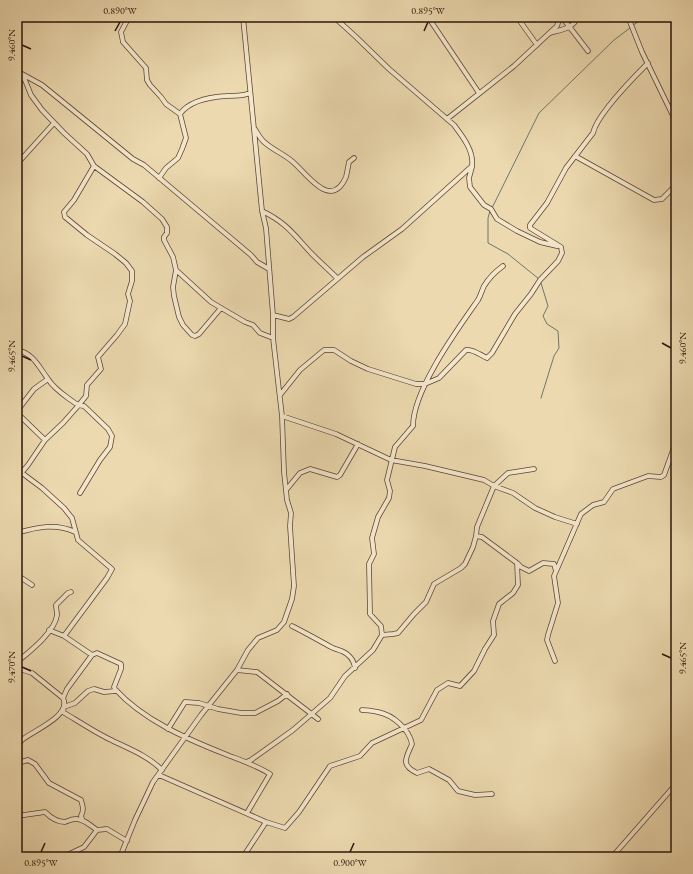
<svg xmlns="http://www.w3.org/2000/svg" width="693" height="874" viewBox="0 0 693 874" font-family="'EB Garamond',serif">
<rect width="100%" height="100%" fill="#ecd9af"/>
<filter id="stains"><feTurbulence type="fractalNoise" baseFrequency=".005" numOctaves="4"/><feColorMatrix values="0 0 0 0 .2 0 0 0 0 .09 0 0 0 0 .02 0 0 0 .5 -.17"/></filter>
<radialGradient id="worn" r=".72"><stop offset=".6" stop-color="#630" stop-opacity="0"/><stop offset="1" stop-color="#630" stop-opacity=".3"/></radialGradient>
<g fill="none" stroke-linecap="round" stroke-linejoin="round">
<path stroke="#6e776f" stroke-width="1" d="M632,26L645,17
M492,208L539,113L614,40L630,28
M490,211L488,218V243L508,254L539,279
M541,283L548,306L543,316L547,324L558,331L559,348L554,356L541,398"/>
<defs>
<path id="minor" d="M129,17L121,32L123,42L146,68L147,80L150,85L161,97L166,104L180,114
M395,17H397
M428,17L479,93
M517,17L537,45
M560,17L565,21L588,51
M628,17L642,52L676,122
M550,33C560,30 575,28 577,17
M17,71L25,80L31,95L42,110L64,133L87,154L94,166L143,202L162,219L167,227V233L164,237V240L173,257L176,270L173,287L174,296L179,317L183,325L192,335L195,336L199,334L221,308
M22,74L42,85L133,159L144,165L251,255L257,262L269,269
M447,119L514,66L557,26L560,17
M254,128C257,132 259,137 263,141C271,149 284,154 293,162C307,174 331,211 346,177C347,173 348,167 349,162L354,158
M575,156L654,200L662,199L676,185
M17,164L54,123
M472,167L469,178L470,187L484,205L491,209L497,219L517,231L540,242L557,246
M159,178L166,168L178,158L182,149L186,138L180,114C189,101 211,97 226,96C235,95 241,97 250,93
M262,211C287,223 294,235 312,254C320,262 329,270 337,278
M176,270L211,302L245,322L253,325L260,333L273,338
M273,315L289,319L293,317L363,257L402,229L472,166C474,151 463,137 454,125L389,69L355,36L334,17
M17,350C33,353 39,367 48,379C53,387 61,393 68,398C74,402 77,406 84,406L108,429L112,436L110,447L100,460L80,493
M280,395L300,370L324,350H334L351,361L368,369L416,384H425L439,378L466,350C474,349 480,355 487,358L492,353L515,314L531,294L540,280L558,261L562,253L561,247L530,228V225L547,203L566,168L593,133C597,115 634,77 648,63
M17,411L34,389L48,379
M17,413L45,440
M282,416L336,434L391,460L425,466L484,480L494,486L513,493L535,508L555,517L577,524
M22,473L42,488L64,508L72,518L78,540L112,569L107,578L64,636
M17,478L28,465L45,440L63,423L78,406L86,396L87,385L101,369L98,357L117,335L125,324L130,301L128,294L132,281V271L126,263L115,254L87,235L65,217L64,212L74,200L94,166
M286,490L300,473L310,469L337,477L340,475L358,444
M17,533C37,527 56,523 75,532
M517,563L521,567L529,571L543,563L554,564L556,571
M17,575L32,585
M292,626C306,633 318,640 331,647C336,650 343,650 348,655C352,658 354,662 355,668
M49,630L64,636L92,655
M382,635L381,626L370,614L369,564L374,554L372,538L378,517L389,498L390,491L387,480L395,447L413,426C413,390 457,330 478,300C481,295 482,290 484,286C489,278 496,271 503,266
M555,661L547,640L548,635L558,603L554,576L581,514L593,505L604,502L613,489L648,476L661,477L664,475L676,442
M17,662C29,652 55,632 57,615C57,612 56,608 56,605L68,593L71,592
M17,668L32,673L63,698
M237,670L257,672L318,719
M116,691L104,692L94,689L88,691L75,703L64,707L63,712C78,721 93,731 109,739C127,748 147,755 162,770
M362,710C367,710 373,711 378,712C393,715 409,729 412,744C406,758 400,765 417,773L429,769L449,780L458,791L475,795L492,794
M168,729L185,702L199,703L218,709L241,713H255L278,701L287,694
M17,748C18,746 20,742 22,740C32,731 72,716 63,698L67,689L92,655L97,653L121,664V669L114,687L115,689C143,720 187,739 225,754C240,760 256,765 270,774L247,813
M246,762L251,760L293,730L330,698L345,676L373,650L382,635L393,634L398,633L414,614L426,602L434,584L461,568L465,564L473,547L476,536L477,527L494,486L508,473L534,469
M17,767L21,762L28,760L35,764L49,783L81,800C83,807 84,810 81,816L83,821
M159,775L266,822
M17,816L45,812C50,817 58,822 65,822C68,821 72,819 75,819C83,818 91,826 97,830L107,829L127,841
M63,857L84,847L97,830
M120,857L135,820L153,782L201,715L237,670L248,650L258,638L277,630L284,622L292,599L294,586L290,526L291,513L287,500L284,472L282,416L273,338V315L266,228L262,211L243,17
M243,857L266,822L285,828L299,812L330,766L360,756L372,743L421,720L437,690L448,683L460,686L474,671L485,649L494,635L493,621L499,604L513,593L518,585L517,563L482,537L476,536
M612,857L676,784"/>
</defs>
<use href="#minor" stroke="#5c4433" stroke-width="5.5"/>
<use href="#minor" stroke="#f3e6cb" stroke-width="4"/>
</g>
<path fill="none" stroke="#2c130a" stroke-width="1.5" d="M115,31L120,22M424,31L428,22M22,45L31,49M662,343L671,348M22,356L31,360M662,654L671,658M22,667L31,671M41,852L45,843M350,852L354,843"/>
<rect width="693" height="874" fill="none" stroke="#ecd9af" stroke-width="44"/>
<rect x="22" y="22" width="649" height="830" fill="none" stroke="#2c130a" stroke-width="1.5"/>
<g font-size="10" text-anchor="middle" fill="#2c130a">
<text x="120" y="14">0.890°W</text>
<text x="428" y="14">0.895°W</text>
<text transform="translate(11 45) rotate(-90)" y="4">9.460°N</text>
<text transform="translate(682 348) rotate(-90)" y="4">9.460°N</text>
<text transform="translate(11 356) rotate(-90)" y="4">9.465°N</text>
<text transform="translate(682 658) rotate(-90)" y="4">9.465°N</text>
<text transform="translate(11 667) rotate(-90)" y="4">9.470°N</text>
<text x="41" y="866">0.895°W</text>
<text x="350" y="866">0.900°W</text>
</g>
<rect width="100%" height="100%" filter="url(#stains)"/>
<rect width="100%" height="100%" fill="url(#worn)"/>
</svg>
